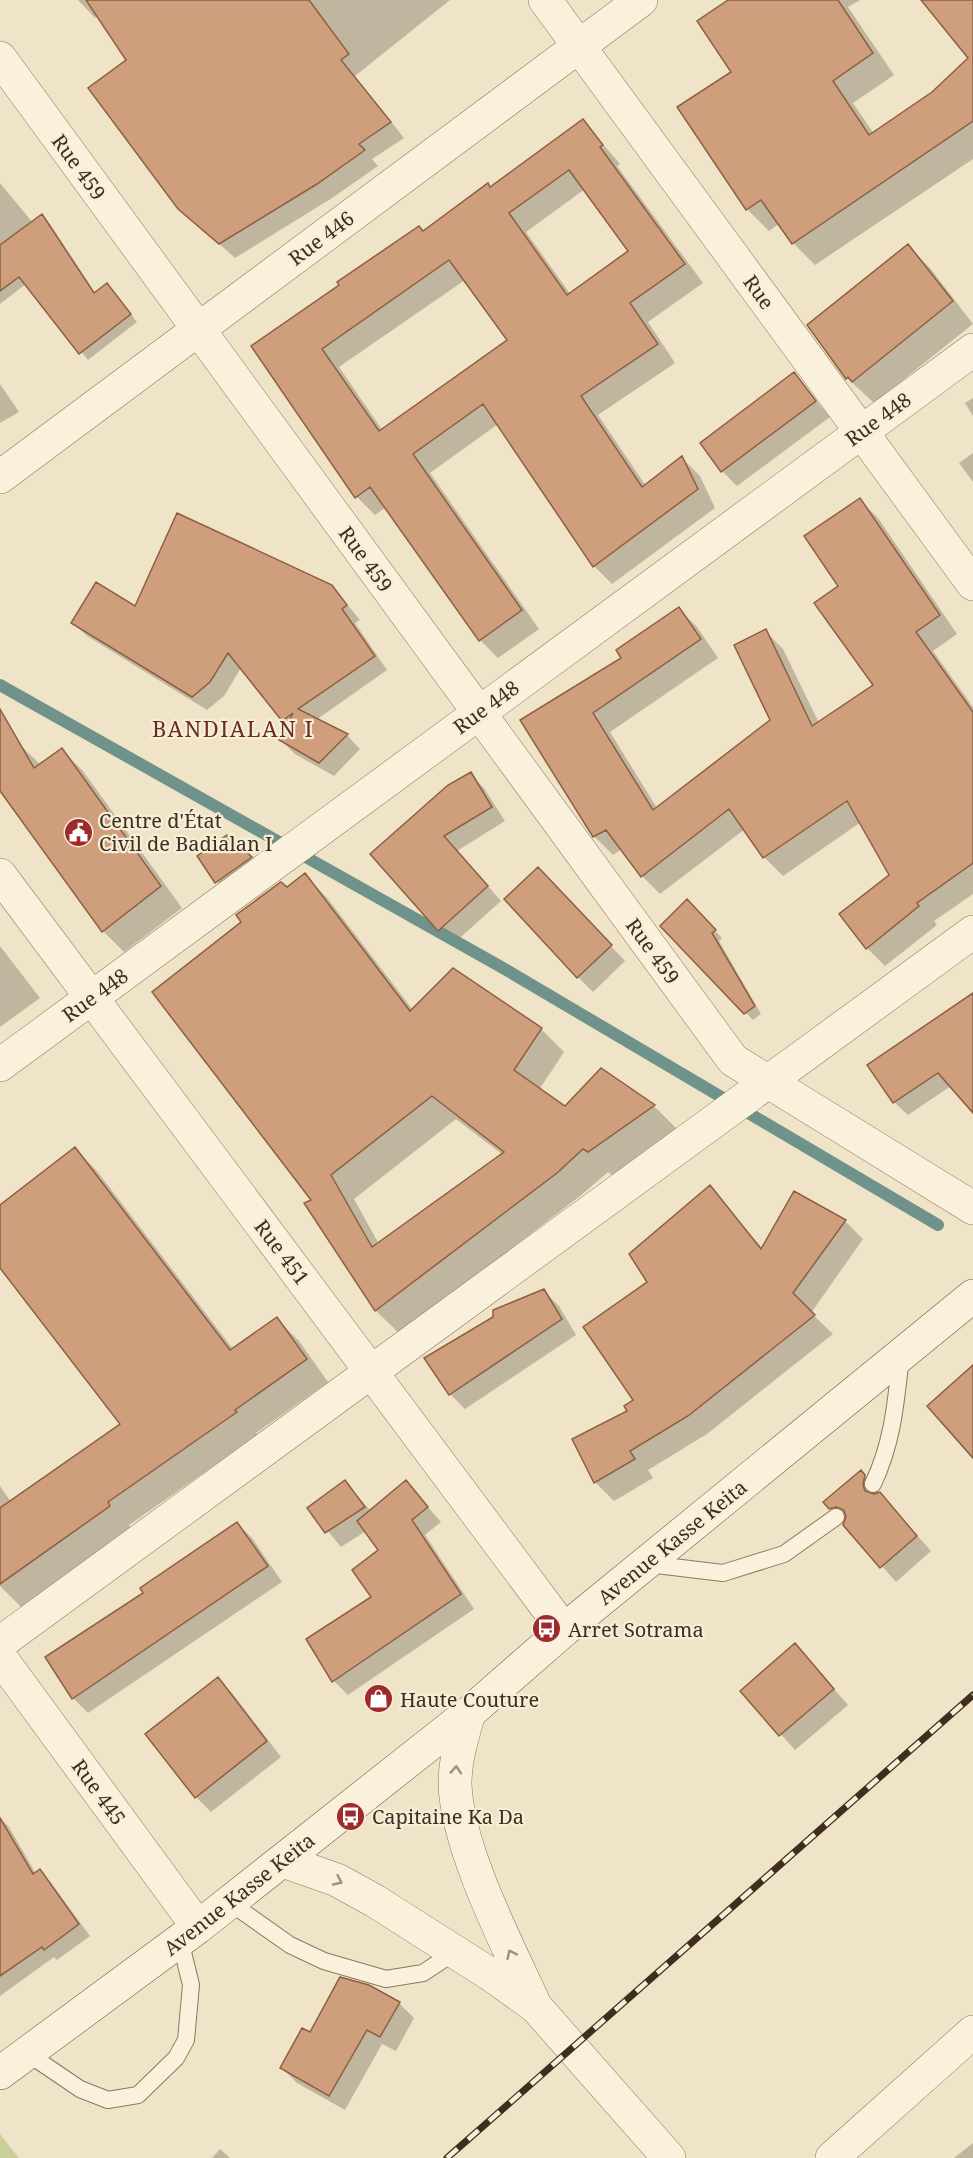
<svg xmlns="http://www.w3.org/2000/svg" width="973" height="2158" viewBox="0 0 973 2158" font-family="'Noto Serif',serif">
<rect width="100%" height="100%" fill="#f0e4c8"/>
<path fill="#c9cf9b" d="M0,2134L19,2158H0Z"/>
<path fill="#0003" fill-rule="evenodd" d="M78,0H450L355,76L404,138L372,159L378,166L332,198L235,258L179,208L129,60L98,15L95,18Z
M731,0H860L848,7L894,75L853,103L874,134L933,93L970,58L923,0H973V159L815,265L793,243L779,224L769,231L747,209L733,72Z
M583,121L620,164L617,166L703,283L648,322L675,363L598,415L646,486L682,458L700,476L715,508L612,584L594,566L498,424L430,473L539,629L498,658L480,640L386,507L375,515L357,497L253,347L491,189ZM585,189L630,251L571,295L526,232ZM465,280L509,341L383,431L339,367Z
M0,183L33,223L42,216L50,224L96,294L114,293L137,322L88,360L26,284L0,304Z
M908,246L930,268L973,324L874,403L847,378Z
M794,374L830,417L737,486L722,471Z
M0,384L19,412L0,423Z
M973,398V416L965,403Z
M973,453V482L959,463Z
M860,500L878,518L957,634L933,651L973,707V894L934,921L937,925L885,966L867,948L891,876L861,822L783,876L764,857L745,829L660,894L642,876L622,849L613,855L594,836L522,721L623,658L679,609L697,627L718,658L610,732L657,808L772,720L765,631L783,649L819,723L875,685L840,586Z
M332,586L360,620L355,623L387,670L316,720L347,735L360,749L334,776L295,754L281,740L288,725L241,668L224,696L207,710L87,636L73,623L136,608Z
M0,726L41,765L62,750L83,771L182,908L124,952L103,931L0,788Z
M470,774L484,788L505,821L457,851L501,901L453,944L372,854Z
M199,856L251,858L258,865L224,890Z
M305,875L328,899L413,1010L541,1029L564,1052L539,1090L566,1108L602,1070L654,1106L677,1129L612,1175L608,1172L580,1196L400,1334L376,1311L306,1204L314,1201L287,889ZM456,1119L503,1155L379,1244L354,1199Z
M553,884L625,961L593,992L578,977Z
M687,901L722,938L719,941L761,1014L753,1020L662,926Z
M0,946L40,998L0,1027Z
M973,1009V1109L951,1086L908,1115L894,1102L869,1066Z
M75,1149L97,1171L233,1349L277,1319L299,1341L328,1382L256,1433L258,1435L129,1525L131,1529L21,1607L0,1586V1486L11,1502L122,1424L0,1265V1207Z
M710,1187L763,1249L845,1221L863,1239L811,1313L833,1334L707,1434L648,1470L653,1478L614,1501L595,1482L635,1400L649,1282Z
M543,1291L559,1306L576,1335L465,1409L450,1394Z
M861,1472L931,1551L896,1582L830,1508Z
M345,1482L371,1511L406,1482L441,1522L425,1535L474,1609L348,1695L334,1681L308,1640L374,1597L380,1550L366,1531L341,1547L309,1508Z
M237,1523L252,1538L282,1582L88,1713L73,1698L145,1594Z
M795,1645L848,1705L795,1750L742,1691Z
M218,1679L233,1694L281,1757L211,1812L196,1797Z
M0,1818L9,1827L36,1874L40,1871L51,1883L90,1936L57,1960L54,1957L0,1996Z
M399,2003L414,2018L396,2051L382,2044L345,2110L297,2083L282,2068L311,2034Z
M973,2143V2158H954Z
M220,2149L230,2158H212Z"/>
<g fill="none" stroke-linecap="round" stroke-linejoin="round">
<path stroke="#6f938a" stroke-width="12" d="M0,685L503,968L938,1225"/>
</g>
<path fill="#cf9f7d" stroke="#8d5f41" stroke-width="1.5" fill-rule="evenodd" d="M86,0H309L349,54L341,60L391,122L359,144L365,150L317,184L219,244L178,209L88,88L126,60Z
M728,0H838L873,53L833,81L869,135L932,92L968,58L921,0H973V121L792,244L761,200L746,210L677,107L731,72L697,21Z
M583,119L603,145L600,147L685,264L630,303L658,344L581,396L642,487L682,456L698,489L593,567L483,404L413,454L522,610L479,641L370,487L355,498L251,346L339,285L337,282L419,226L423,231L488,183L490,187ZM569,170L628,251L567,295L509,213ZM449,260L507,340L379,431L322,349Z
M42,214L94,293L107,283L131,314L79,354L19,277L0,291V245Z
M908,244L953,301L852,382L848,377L846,379L807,325Z
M794,372L816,401L721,472L700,443Z
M860,498L940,615L916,632L973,712V863L917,903L919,906L866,949L839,914L889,875L847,801L763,858L729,809L641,877L606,830L593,837L520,720L621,658L616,650L679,607L701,639L593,713L653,810L770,720L734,645L766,629L812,726L873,685L814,603L838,586L804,536Z
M177,513L332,585L347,605L342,609L375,656L298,709L348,734L319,763L279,740L293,713L282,721L228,653L210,682L192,697L71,623L96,582L135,606Z
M0,709L34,768L62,748L161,886L102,932L0,791Z
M471,772L492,807L444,836L488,886L438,931L370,854L448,785Z
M227,835L252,857L215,883L197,856Z
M538,867L612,945L577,978L504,899Z
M305,873L410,1011L453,968L542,1028L514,1070L565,1106L601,1068L655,1105L588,1152L583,1149L557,1173L375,1311L304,1203L311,1200L152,992L241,922L236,915L281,882L287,887ZM432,1096L504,1152L372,1247L331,1175Z
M687,899L716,930L712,933L755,1006L744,1014L660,926Z
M973,993V1113L938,1073L893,1103L867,1065Z
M75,1147L230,1350L277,1317L307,1359L235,1410L237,1412L108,1502L110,1506L0,1584V1508L120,1424L0,1268V1205Z
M710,1185L761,1249L794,1191L846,1220L793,1293L815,1315L688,1416L630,1451L635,1459L594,1483L572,1439L627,1411L624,1406L633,1400L583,1327L647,1282L629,1254Z
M544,1289L562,1319L449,1395L424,1358L493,1317V1310Z
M973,1365V1458L927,1406Z
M861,1470L865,1475L863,1485L865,1491L874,1494L880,1492L917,1536L880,1568L843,1525L846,1517L844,1510L836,1507L829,1509L823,1502Z
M345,1480L365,1507L325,1533L307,1508Z
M406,1480L428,1507L412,1520L461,1594L332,1682L306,1639L371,1597L352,1570L378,1550L357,1521Z
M237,1522L268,1566L72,1699L45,1657L143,1593L140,1588Z
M795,1643L834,1689L779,1736L740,1691Z
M218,1677L267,1741L195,1798L145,1734Z
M0,1818L33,1874L40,1869L79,1924L44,1950L42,1947L0,1976Z
M340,1977L369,1985L400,2002L380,2037L367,2030L329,2096L280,2068L302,2028L310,2032Z"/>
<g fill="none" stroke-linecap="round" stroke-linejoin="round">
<defs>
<path id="service" d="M873,1484C893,1442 896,1401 901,1356
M648,1564L723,1573L784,1554L836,1517
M229,1902L290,1945L324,1961L386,1979L423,1973L453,1953
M27,2053L80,2089L108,2100L138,2095L176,2058L186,2040L191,1985L180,1940"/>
<path id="minor" d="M545,0L973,584
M0,58L733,1060L973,1208
M0,477L641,0
M0,875L564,1630
M0,1065L973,350
M0,1643L973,932
M0,1657L198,1927
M469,1713C462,1737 455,1760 455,1784C457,1848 507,1944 534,2003
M283,1861L337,1880L375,1901L493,1976L536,2007L669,2158
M832,2158L973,2032"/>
<path id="secondary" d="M0,2073L198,1927L469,1713L564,1630L973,1296"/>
</defs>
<use href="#service" stroke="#8d765c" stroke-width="18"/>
<use href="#minor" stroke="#8d765c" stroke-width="34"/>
<use href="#secondary" stroke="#6f573f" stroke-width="34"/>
<use href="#service" stroke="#faf1dc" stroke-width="16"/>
<use href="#minor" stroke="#faf1dc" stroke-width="33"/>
<use href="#secondary" stroke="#faf1dc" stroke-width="33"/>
<defs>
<path id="rail" d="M447,2158L973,1695"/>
</defs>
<use href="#rail" stroke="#3d2e20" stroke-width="7"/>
<use href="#rail" stroke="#f7eed8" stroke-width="4.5" stroke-dasharray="14" stroke-linecap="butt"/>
</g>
<defs><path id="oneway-chevron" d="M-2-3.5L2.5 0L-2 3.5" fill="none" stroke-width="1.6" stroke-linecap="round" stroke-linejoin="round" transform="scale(1.5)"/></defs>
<g stroke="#9c907e">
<use href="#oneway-chevron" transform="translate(456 1770) rotate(-86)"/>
<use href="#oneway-chevron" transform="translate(338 1881) rotate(25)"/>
<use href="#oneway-chevron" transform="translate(511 1954) rotate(-115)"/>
</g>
<defs>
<symbol id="civic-disc" viewBox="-11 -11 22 22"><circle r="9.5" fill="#9e2a2b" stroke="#f7eed8"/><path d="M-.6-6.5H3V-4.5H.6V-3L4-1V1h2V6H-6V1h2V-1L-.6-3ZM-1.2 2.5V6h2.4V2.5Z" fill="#fff"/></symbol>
<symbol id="bus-disc" viewBox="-11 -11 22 22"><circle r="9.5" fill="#9e2a2b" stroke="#f7eed8"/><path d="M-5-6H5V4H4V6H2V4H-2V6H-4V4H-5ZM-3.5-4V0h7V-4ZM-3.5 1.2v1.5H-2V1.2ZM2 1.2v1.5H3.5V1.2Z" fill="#fff"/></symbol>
<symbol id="shop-disc" viewBox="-11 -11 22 22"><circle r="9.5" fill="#9e2a2b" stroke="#f7eed8"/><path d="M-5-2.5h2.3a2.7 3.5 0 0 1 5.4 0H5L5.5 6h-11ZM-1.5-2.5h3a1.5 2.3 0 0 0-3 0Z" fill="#fff"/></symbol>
</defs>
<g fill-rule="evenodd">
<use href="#civic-disc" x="62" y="816" width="33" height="33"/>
<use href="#bus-disc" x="530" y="1612" width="33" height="33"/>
<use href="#shop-disc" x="362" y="1682" width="33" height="33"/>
<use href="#bus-disc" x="334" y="1800" width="33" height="33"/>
</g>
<g text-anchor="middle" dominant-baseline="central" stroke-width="4.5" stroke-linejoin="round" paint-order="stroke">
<g font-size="20" fill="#3d2e20" stroke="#f7eed8">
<text transform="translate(79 167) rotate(54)">Rue 459</text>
<text transform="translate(321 238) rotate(-37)">Rue 446</text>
<text transform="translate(759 292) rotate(54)">Rue</text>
<text transform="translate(878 419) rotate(-36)">Rue 448</text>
<text transform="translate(366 559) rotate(54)">Rue 459</text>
<text transform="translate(486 707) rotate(-36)">Rue 448</text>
<text transform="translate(653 951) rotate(54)">Rue 459</text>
<text transform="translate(95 995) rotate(-36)">Rue 448</text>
<text transform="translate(282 1252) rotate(53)">Rue 451</text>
<text transform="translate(672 1542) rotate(-39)">Avenue Kasse Keita</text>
<text transform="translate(99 1792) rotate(54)">Rue 445</text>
<text transform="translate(239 1894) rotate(-38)">Avenue Kasse Keita</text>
</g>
<g font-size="20" fill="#3d2e20" stroke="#f7eed8" text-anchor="start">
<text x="99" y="820">Centre d'État<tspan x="99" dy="23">Civil de Badialan I</tspan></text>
<text x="568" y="1629">Arret Sotrama</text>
<text x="400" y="1699">Haute Couture</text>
<text x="372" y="1816">Capitaine Ka Da</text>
</g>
<g font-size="22" letter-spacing="1.5" fill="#6b2e1e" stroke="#f7eed8">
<text x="233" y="728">BANDIALAN I</text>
</g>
</g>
</svg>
